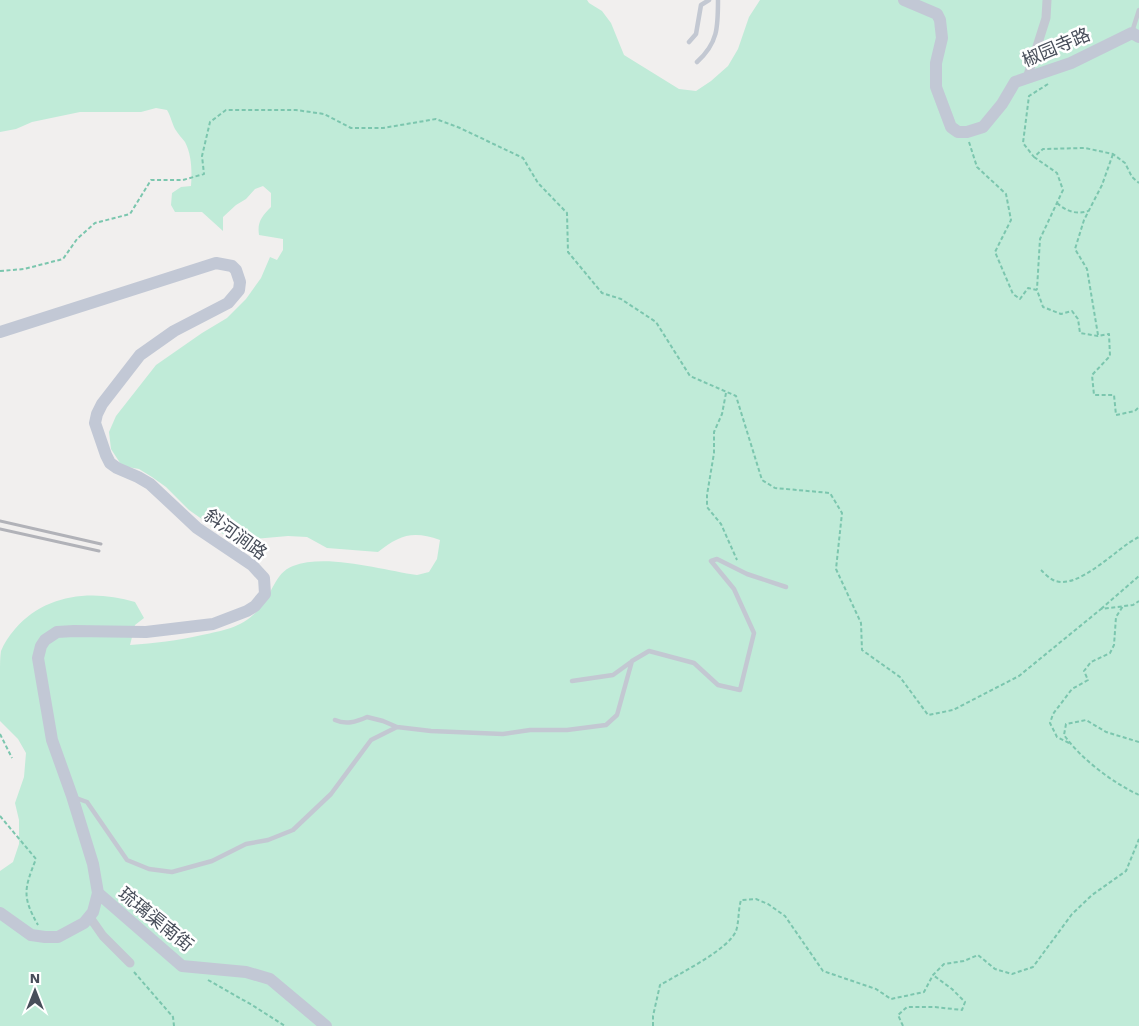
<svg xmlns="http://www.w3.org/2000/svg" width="1139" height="1026" viewBox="0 0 1139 1026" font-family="'Work Sans','Noto Sans SC',sans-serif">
<rect width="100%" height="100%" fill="#f1efee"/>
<path fill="#c0ebd8" d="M0,0H587L589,3L602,11L611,23L624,55L679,89L696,91L711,81L728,66L738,49L749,17L760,0H1139V1026H0V871L13,862L19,844V820L15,803L24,777L26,753L18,739L0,721C0,704 0,687 0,671C0,665 0,657 1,651C4,643 9,636 15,629C45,594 92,589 135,602L144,618L135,625L130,645C155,643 177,641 202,635C224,630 242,628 259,609C272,596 274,573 293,566C326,553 382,570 417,575L429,572L437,559L440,540C413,530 399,535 378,552L327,548L307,537L288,536L233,541L189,510L166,487L152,477L139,469L122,466L111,449L109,432L116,416L156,365L202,333L227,318L246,299L261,278L270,257L277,260L283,250V239L259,235C257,222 262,216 271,207V193L263,186L255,189L246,199L236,205L223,217V231L202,212H175L171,205L172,193L181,187L191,186C192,173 192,155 185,142C182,138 178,134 175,129C172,123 171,117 167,110L156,108L141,112H80L32,122L16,129L0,132Z"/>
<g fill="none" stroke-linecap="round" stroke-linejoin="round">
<path stroke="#7bc6ae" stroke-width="2" stroke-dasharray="4 2.5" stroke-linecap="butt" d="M1048,84L1029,96L1023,143L1034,157L1043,149L1085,148L1113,154L1125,163L1132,177L1139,183
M969,142L977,167L1006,194L1011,220L995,252L1013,294L1020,299L1028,288L1037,290L1043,307L1061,314L1072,311L1078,319L1080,333L1098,336L1109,334L1110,356L1092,375L1094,395H1114L1116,415L1135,411L1139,407
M1034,157L1057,173L1063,190L1040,239L1037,289
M1057,203C1066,211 1076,215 1088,211
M0,271L24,269L63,259L77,239L95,223L130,214L151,180H183L204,174L202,156L210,122L226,110H296L324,114L351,128H383L436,119L460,128L523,158L538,183L567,213L568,252L602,293L621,299L656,322L690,376L736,396L762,480L775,488L830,493L842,513L836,569L861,623L862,650L900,677L928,715L953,710L1019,676L1101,609L1133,605L1139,601
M1098,335L1087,269L1075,249L1084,220L1102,185L1113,154
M726,393L722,414L714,432V453L707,495V507L721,524L737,560
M1041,570C1044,573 1049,578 1053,580C1078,592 1117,547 1139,537
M1101,609L1139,576
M0,734L12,758
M1139,742L1106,732L1086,720L1066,724L1064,735C1081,759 1113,783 1139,795
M1069,743L1057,737L1050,723L1053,714L1072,689L1088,680L1084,671L1091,662L1110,653L1114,645L1116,617L1123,606
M0,816L36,859C24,889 22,897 38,925
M134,972L173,1017L174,1026
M208,980L252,1005L285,1026
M653,1026V1016L660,985C679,974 728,950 736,931C739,923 738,910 741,900L756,899L768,904L785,916L823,971L876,989L891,999L924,992L933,975L944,964L964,961L978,955L995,969L1012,974L1033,967L1072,914L1092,895L1126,871L1139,839
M903,1026L898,1015L907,1007H935L962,1010L965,1002L952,989L933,975"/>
<path stroke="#c3c8d2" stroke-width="4.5" d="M1132,32L1139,10
M689,42L696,34L701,5L709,0
M697,62C718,43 718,27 718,0
M572,681L613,675L631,662
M335,720C346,725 356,722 367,717L383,721L397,727
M76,798L87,802L127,860L149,869L172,872L212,861L246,844L268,840L293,830L331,794L371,740L397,727L431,731L503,734L530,730H567L606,725L617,715L632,661L649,651L694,663L718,685L740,690L754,633L734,589L711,561L717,559L747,574L786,587"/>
<path stroke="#c3c8d2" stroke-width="9" d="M1027,78L1046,18L1047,0
M89,916L103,936L130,963"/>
<path stroke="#c2c8d5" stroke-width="12" d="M904,0L937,14L940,20L942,38L936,63V87L951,127L958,132H967L983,127L1002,104L1015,82L1071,63L1132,33L1139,37
M0,332L216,263L232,266L236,270L240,282L239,290L228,303L174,331L140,355L102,404L97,414L95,423L106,455L110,463L117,468L138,477L150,484L197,528L252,565L264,578L265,594L255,606L247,611L213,624L146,632L74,631L57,632L45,640L41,646L38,658L52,740L72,796L93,864L98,893L93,912L84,923L58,937H45L31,935L0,913
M98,893L182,966L246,972L270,979L326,1026"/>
<path stroke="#b1b2b8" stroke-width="3" d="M0,521L101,544
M0,529L99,551"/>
</g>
<g text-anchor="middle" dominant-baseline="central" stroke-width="5" stroke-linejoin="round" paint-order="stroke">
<g font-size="18" fill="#484e5a" stroke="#fff">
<text transform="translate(1056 47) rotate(-23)">椒园寺路</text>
<text transform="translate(236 534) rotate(36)">斜河涧路</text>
<text transform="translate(156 919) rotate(39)">琉璃渠南街</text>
</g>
</g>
<g transform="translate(35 991)" stroke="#ffffff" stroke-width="4" paint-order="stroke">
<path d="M0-4L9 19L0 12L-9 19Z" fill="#484e5a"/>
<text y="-8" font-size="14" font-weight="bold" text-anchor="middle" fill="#484e5a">N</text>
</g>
</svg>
